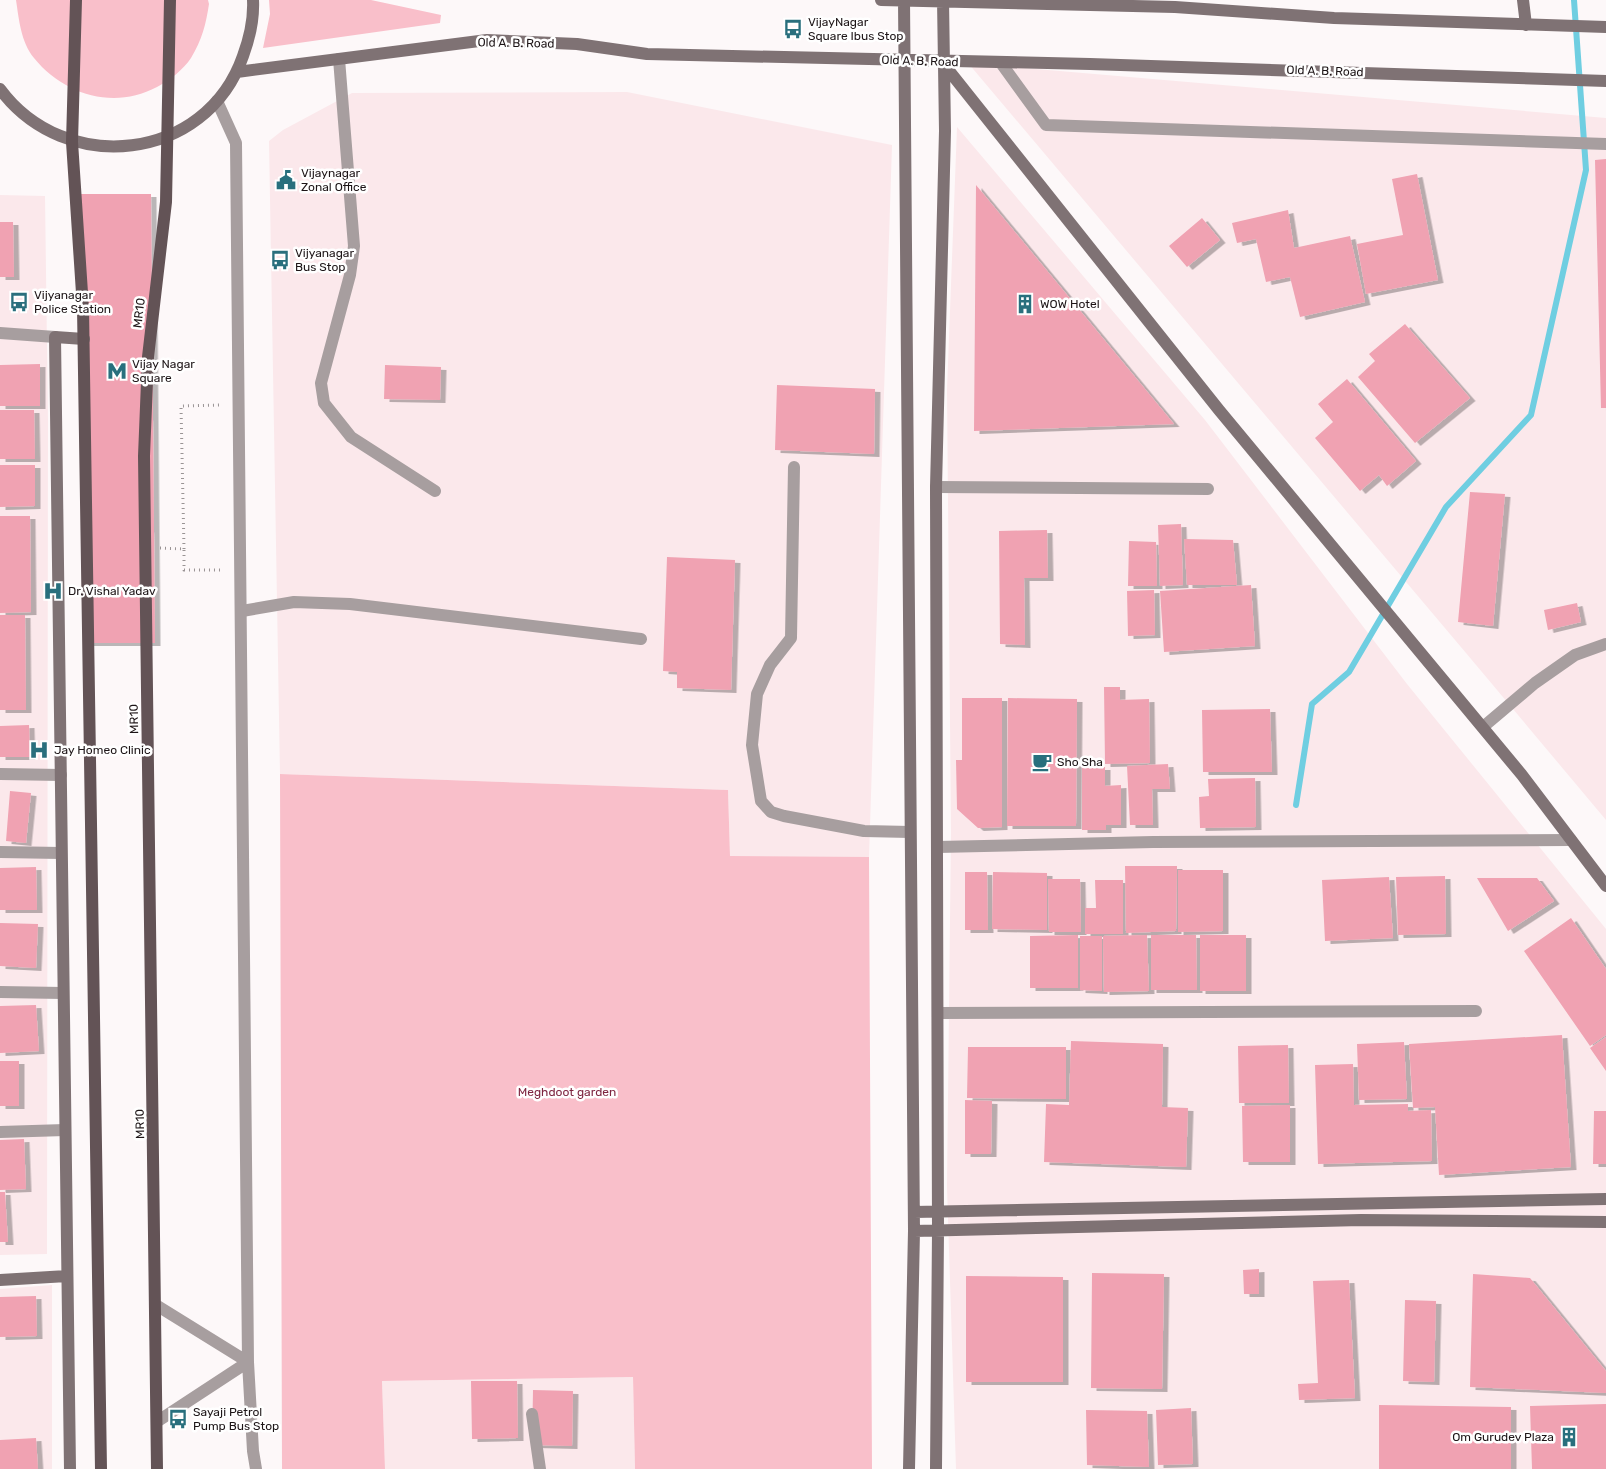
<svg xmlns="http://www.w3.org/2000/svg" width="1606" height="1469" viewBox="0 0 1606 1469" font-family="Rubik,sans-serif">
<defs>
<filter id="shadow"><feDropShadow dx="5.5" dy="3" stdDeviation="0" flood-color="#0004"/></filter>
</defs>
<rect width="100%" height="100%" fill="#fdf8f9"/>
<path fill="#fbe8eb" d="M968,63L1606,118V820L1466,653Z
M627,92L892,145L869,857H730L728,790L280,774L269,141L283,130L352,93Z
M957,127L1205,420L1407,684L1606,929V1469H956L947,1187L951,832L947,390Z
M0,195L45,196L48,421L47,1254L0,1255Z
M52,1285V1469H0V1289Z
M633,1377L635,1469H385L382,1381Z"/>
<path fill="#f9bfca" d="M16,0H208L209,4C206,24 202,40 191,58C183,70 170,80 157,87C114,110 64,95 34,58C21,42 19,20 16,0Z
M269,0H371L441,15L440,23L263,48L270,14Z
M280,774L728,790L730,856L869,857L872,1469H635L633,1377L382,1381L385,1469H282Z"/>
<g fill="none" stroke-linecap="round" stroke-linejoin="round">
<path stroke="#6fcee1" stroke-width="6" d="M1296,805L1312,704L1349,672L1446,507L1531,415L1586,170L1574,0"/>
</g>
<path fill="#f0a2b2" filter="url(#shadow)" d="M1606,159V408H1601L1595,160Z
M1417,174L1438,280L1366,294L1357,244L1403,235L1392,179Z
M976,185L1174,424L974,431Z
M81,194H151L155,643H85Z
M1288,210L1294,248L1350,236L1365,302L1300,317L1290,277L1266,282L1256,239L1237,243L1232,223Z
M1202,218L1220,240L1187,267L1169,246Z
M0,222H13L14,277H0Z
M1405,324L1470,398L1415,443L1358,377L1375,361L1369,354Z
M40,364V406H0V365Z
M385,365L441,367L440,400L384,399Z
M1347,379L1416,461L1387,486L1379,475L1360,491L1315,438L1333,422L1318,404Z
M777,385L875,389L874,454L775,450Z
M0,410H34L35,459H0Z
M0,465H35V506L0,507Z
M1470,492L1505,494L1493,626L1458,622Z
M0,516H30L31,612L0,613Z
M1181,524L1183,585L1160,586L1158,525Z
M1047,530L1048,578H1024L1025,645L1000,644L999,531Z
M1184,539L1233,540L1237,585H1187Z
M1129,541L1156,542L1157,586H1128Z
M667,557L735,560L731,690L677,688V672L663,671Z
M1251,585L1255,646L1164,652L1160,591Z
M1154,590L1155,635L1128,636L1127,591Z
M1577,603L1581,622L1548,630L1544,610Z
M0,615H25L26,710H0Z
M1104,687H1120V700L1149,699L1150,763L1105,764Z
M962,698H1002V827L978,828L957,809L956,760H962Z
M1008,698L1077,699L1076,826H1007Z
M1270,709L1272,772H1203L1202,710Z
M29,725L30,757H0V726Z
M1168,764L1170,789H1152L1153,825H1130L1127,766Z
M1082,767H1105V786L1121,785V825H1106V830H1082Z
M1255,778L1256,827L1200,828L1199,797L1209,796L1208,779Z
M10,791L31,793L26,843L6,841Z
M1125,866H1177L1176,931L1126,933Z
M36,867L37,910H0V868Z
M1178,870H1223V931L1178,932Z
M965,872H987L988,930H965Z
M993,872L1047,873V930L992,929Z
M1445,876L1446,934L1398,935L1396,877Z
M1389,877L1393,938L1325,941L1322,880Z
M1477,878H1537L1554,901L1508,931Z
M1048,879H1080L1081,932H1049Z
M1095,880H1123V934H1085V908H1096Z
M1571,918L1606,969V1035L1590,1046L1524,951Z
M0,923L38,924L36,968L0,966Z
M1078,935V988H1030V936Z
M1147,935L1149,991L1104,992L1103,936Z
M1151,935H1196L1197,990H1151Z
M1200,935H1246V991H1200Z
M1080,936H1102V991L1080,990Z
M36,1005L39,1051L0,1053V1006Z
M1562,1035L1571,1167L1439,1175L1435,1107L1413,1108L1409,1044Z
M1606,1037V1071L1590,1048Z
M1071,1041L1163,1044L1162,1107L1188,1108L1186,1167L1044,1162L1046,1104L1069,1105Z
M1404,1042L1407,1099L1359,1100L1357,1044Z
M1288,1045L1289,1103H1239L1238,1046Z
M968,1047H1066V1099L967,1098Z
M0,1061H19V1106H0Z
M1353,1064L1354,1105L1408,1104V1111L1431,1110L1432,1161L1318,1164L1315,1065Z
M965,1100L992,1101L991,1154H965Z
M1290,1105V1162H1243L1242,1106Z
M1594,1111H1606V1164H1593Z
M24,1139L26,1189L0,1190V1140Z
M0,1192H5L8,1242H0Z
M1259,1269V1294H1244L1243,1270Z
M1092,1273L1164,1274L1162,1389L1091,1388Z
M1473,1274L1530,1278L1606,1371V1393L1470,1387Z
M966,1276L1063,1277V1382H966Z
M1349,1280L1355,1398L1299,1400L1298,1384L1318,1383L1313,1281Z
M36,1296L37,1336L0,1337V1297Z
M1405,1300L1436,1301L1434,1382L1403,1381Z
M471,1381H517L518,1438L472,1439Z
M533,1390L573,1391L572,1446L532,1445Z
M1606,1404V1469H1532L1530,1406Z
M1379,1405L1511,1407V1469H1379Z
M1191,1408L1193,1464L1158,1465L1156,1410Z
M1086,1410L1147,1411L1149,1467L1087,1465Z
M36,1438L38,1469H0V1440Z"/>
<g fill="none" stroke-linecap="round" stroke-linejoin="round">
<path stroke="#999394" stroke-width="3" stroke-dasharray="1 4" stroke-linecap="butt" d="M160,548L184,549V570H223
M184,549L181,406L222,405"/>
<path stroke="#a79e9f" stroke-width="12" d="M339,59L354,246L350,275L321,383L324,403L351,437L435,491
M1001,63L1046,125L1606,144
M794,467L791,638L770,665L757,694L752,745L761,801L771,812L784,816L864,831L910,832
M242,611L294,602L350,604L641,639
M532,1414L540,1469"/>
<path stroke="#a79e9f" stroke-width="12" d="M217,101L236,143L248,1362L253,1451L256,1469
M0,333L55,337
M936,487L1208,489
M1483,727L1535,683L1575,655L1606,644
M0,774L61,775
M938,847L1153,842L1571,840
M0,852L61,853
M0,992L63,993
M938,1013L1476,1011
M0,1132L65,1130
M156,1305L248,1362L158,1421"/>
<path stroke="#7f7274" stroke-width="12" d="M881,0L1175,7L1334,18L1606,27
M904,0L914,1231L909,1469
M1523,0L1526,25
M942,62L1219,410L1522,775L1606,886
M237,72L487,40L577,44L647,54L1090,64L1606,81
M0,89C65,177 206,162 243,56C250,37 254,20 253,0
M914,1212L1606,1199
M914,1231L1361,1220L1606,1222
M0,1280L67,1276
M70,1469L55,337L84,339
M936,1469L938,1232L936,487L945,131L943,0"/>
<path stroke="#635356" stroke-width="12" d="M76,0L72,142L83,308L101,1469
M157,1469L144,456L148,357L166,202L170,0"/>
</g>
<defs>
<symbol id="bus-bare" viewBox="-9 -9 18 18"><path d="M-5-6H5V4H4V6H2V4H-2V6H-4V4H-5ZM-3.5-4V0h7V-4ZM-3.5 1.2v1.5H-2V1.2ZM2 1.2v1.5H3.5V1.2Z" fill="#296f7d" stroke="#fff" stroke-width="2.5" paint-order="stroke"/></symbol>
<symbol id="civic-bare" viewBox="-9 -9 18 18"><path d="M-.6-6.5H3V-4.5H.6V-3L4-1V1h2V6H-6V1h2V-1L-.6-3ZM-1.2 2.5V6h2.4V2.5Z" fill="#296f7d" stroke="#fff" stroke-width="2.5" paint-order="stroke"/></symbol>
<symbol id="building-bare" viewBox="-9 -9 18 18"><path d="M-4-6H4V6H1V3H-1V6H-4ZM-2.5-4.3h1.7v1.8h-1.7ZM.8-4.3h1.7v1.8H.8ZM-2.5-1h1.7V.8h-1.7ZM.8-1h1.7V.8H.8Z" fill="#296f7d" stroke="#fff" stroke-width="2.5" paint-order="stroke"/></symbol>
<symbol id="metro-bare" viewBox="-9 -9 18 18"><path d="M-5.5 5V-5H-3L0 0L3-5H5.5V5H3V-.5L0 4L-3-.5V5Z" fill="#296f7d" stroke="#fff" stroke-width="2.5" paint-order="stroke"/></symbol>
<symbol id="hospital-bare" viewBox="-9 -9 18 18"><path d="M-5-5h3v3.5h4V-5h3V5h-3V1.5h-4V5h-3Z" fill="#296f7d" stroke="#fff" stroke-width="2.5" paint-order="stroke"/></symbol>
<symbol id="cafe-bare" viewBox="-9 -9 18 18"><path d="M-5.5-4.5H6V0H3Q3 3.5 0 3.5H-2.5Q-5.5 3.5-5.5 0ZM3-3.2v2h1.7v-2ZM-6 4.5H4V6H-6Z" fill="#296f7d" stroke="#fff" stroke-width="2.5" paint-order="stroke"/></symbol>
</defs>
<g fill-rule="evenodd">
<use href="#bus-bare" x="779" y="15" width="28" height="28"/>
<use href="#civic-bare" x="272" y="166" width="28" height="28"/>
<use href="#bus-bare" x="266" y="246" width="28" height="28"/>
<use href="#bus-bare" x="5" y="288" width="28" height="28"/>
<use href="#building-bare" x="1011" y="290" width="28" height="28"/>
<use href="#metro-bare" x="103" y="357" width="28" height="28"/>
<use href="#hospital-bare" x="39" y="577" width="28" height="28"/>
<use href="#hospital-bare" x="25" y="736" width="28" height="28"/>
<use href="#cafe-bare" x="1028" y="748" width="28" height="28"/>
<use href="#bus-bare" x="164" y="1405" width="28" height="28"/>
<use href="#building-bare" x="1555" y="1423" width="28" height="28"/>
</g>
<g text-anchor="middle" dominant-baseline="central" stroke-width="5" stroke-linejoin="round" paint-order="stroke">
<g font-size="12" fill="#1d1517" stroke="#fff" text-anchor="start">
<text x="808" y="22">VijayNagar<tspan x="808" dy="14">Square Ibus Stop</tspan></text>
<text x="301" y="173">Vijaynagar<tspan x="301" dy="14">Zonal Office</tspan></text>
<text x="295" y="253">Vijyanagar<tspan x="295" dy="14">Bus Stop</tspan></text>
<text x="34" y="295">Vijyanagar<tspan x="34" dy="14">Police Station</tspan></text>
<text x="1040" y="304">WOW Hotel</text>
<text x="132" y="364">Vijay Nagar<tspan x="132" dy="14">Square</tspan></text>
<text x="68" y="591">Dr. Vishal Yadav</text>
<text x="54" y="750">Jay Homeo Clinic</text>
<text x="1057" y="762">Sho Sha</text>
<text x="193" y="1412">Sayaji Petrol<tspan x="193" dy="14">Pump Bus Stop</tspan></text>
<text x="1554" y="1437" text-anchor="end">Om Gurudev Plaza</text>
</g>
<g font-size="12" fill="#1d1517" stroke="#fff">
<text transform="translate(516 43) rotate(1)">Old A. B. Road</text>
<text transform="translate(920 61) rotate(2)">Old A. B. Road</text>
<text transform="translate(1325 71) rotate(2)">Old A. B. Road</text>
<text transform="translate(139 313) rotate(-83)">MR10</text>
<text transform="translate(134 719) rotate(-91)">MR10</text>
<text transform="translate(140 1124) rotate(-91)">MR10</text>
</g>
<g font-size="12" fill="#7e2540" stroke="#fff">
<text x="567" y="1092">Meghdoot garden</text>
</g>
</g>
</svg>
